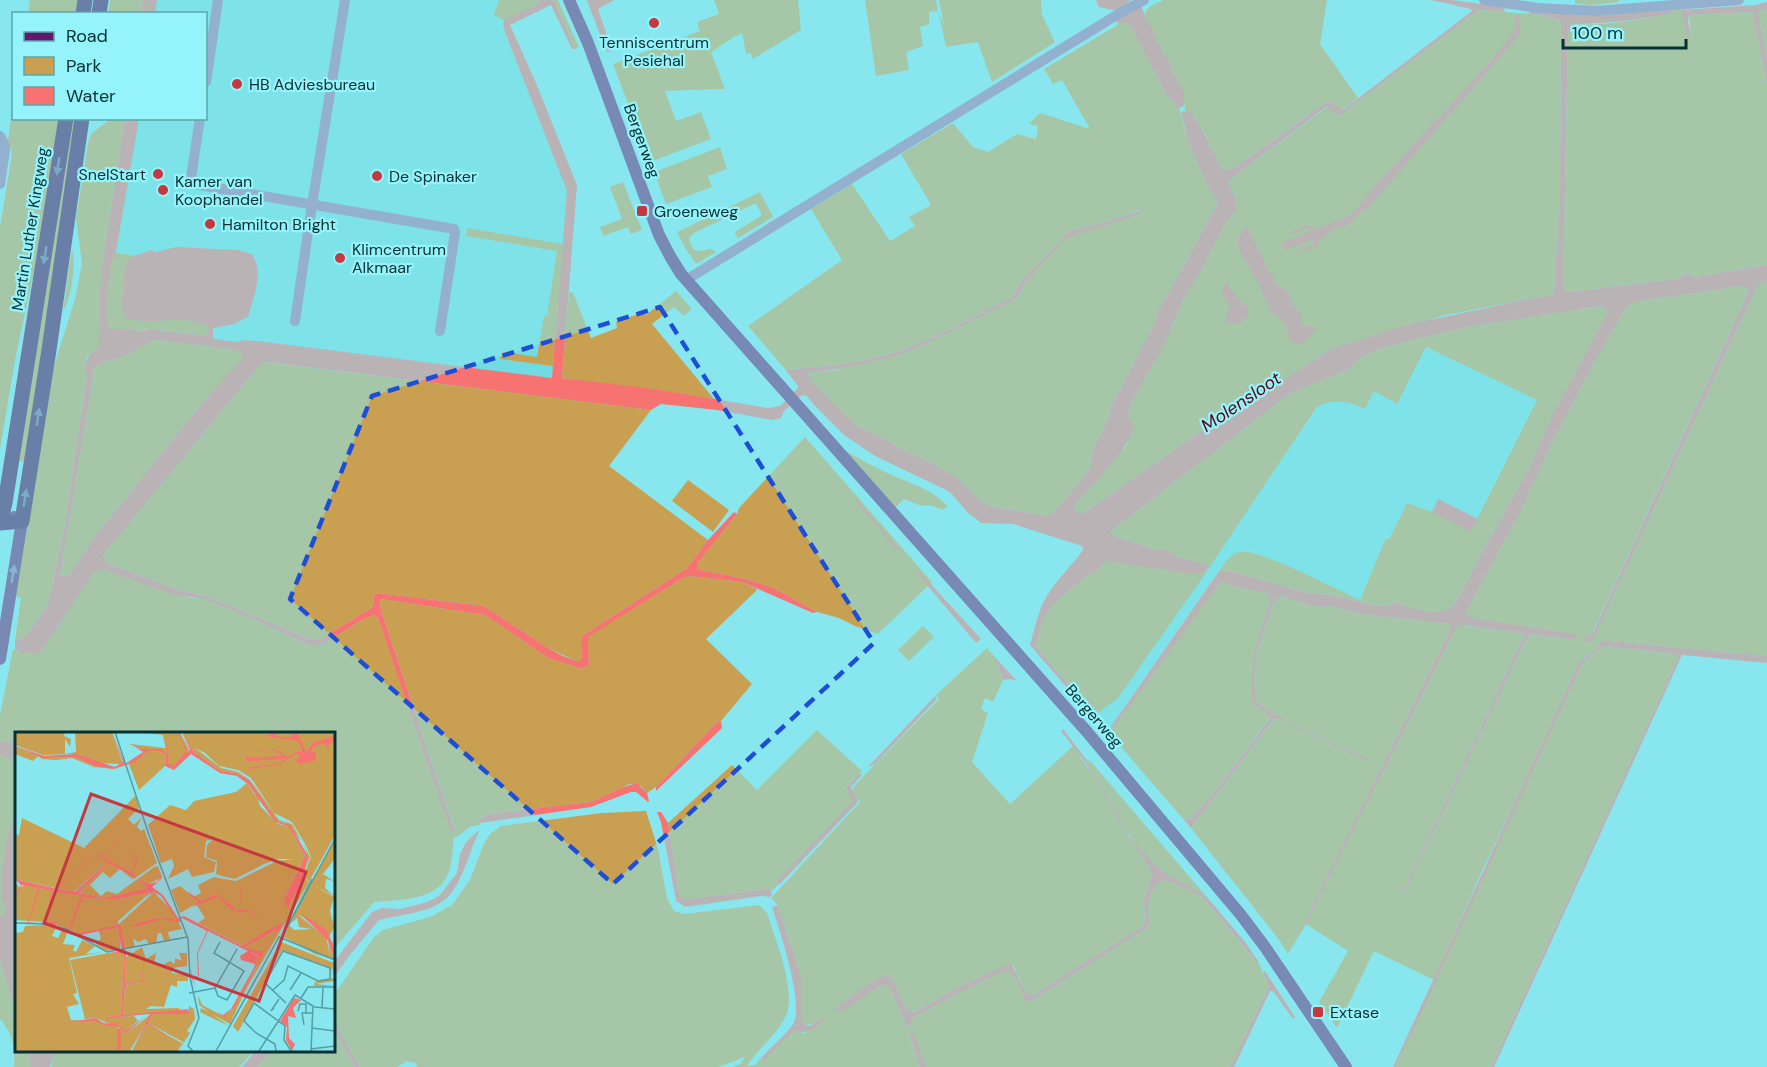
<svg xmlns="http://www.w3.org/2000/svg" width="1767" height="1067" viewBox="0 0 1767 1067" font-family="'DM Sans',sans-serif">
<rect width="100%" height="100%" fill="#88e7ee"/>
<path fill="#71dbe3" d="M150,0H546L507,24L572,186L558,387L174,339L107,255L133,119L206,118V14L148,13Z
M1426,347L1537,400L1471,532L1407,503L1390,539L1385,541L1360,600L1271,559L1249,551L1239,552L1232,555L1217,573L1130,698L1109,733L1094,716L1104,708L1202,576L1318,407L1328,401L1341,400L1365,409L1374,391Z"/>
<path fill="#c9a051" d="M30,0H80L78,13L28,14Z
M110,0H143L141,13H108Z
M499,0H540L538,4L504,20L494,15Z
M552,0H558L579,47L575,49L555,2L553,3Z
M714,0H798L801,30L753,59L751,53L746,54L742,33C731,38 722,45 711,52L725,89L665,91L676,121L701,112L711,139L650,162L613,64L700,31L697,22L719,14Z
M865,0H936L938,11L944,25L939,0H1041L1042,15L1055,42L992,82L978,42L946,47L938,11L929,12V24L920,27L923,46L906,52L909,70L876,76Z
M1163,0H1327L1320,44L1358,98L1342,110L1328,101L1237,166L1223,171L1215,154L1208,144V139L1192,113L1185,111L1183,92L1172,74C1173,67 1169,58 1164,54L1163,50L1156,41L1145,15C1146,6 1156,4 1163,0Z
M1575,0H1619V2L1592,5L1575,4Z
M1767,9V59L1758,12Z
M1479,10L1543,15L1561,21L1560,188L1554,295L1523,300L1446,315L1329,350L1318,358L1211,424L1084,513H1080L1076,511L1075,505L1126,446L1132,433L1128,413L1132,402L1174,324L1176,314L1183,300L1200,273L1226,223L1235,211V197L1227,182L1327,107L1340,116Z
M1672,10H1681L1691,36L1689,15L1752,12L1753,15L1767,83V265L1696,277L1687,274L1675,279L1570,292L1563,289L1568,34L1571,24C1605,26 1639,20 1672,13Z
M1125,23H1129L1132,28L1167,96L1179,108L1187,135H1185L1210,191H1213V196L1218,202L1170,291L1157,311L1156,321L1111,407C1108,428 1088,448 1091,467L1055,512L1047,516L990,506L980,501L959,479L934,464L898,448L888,440L857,426L812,382L808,375L809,373L836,370L916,349L1013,301L1019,296L1025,283L1066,237L1138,215L1143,206L1132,214L1068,232L1018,285L1014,295L1011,298C976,315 935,339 899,351C862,363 823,368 785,369L748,326L842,260L811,209L852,184L890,241L915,226L909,217L931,205L901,154L953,123L973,147L988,152L1017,134L1036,139L1038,126L1029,124L1040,113L1090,129L1062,80L1053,84L1044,69L1119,24Z
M13,104L14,118L61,119L36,262L16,355L0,449V227L12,154L8,139Z
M72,119H77L27,462L16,460Z
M110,119H125L104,250L134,256L130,258C122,283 122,294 129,319C150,321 193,314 209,328V332L206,336L161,330L146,329L140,331L126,329L87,356L85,366L87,373L65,525L50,595L46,607L27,635L15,641L21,598L15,596L34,491L49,382L75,299L82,263L76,219L88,143L91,134Z
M720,147L727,169L708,176L712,187L666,204L654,172Z
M623,182L642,230L631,234L628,227L603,236L600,227L622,219L610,187Z
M760,192L773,217L738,238L735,234L736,231L761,216V213L756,204H754L694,233L690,237L689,240L693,249L698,251L711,249L716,252L696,264L686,249L677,232Z
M467,228L563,244L553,366L500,359L502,352L537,357L544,315L547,316L557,251L466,236Z
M72,248C76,263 72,298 63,311Z
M1767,281V656L1602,640L1596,648L1584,658L1481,873L1434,980L1374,951L1337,1028L1319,1002L1348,951L1306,924L1288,954L1280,941L1191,828L1274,719L1281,720L1368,760C1346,746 1266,717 1255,699L1256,656L1273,605L1280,596L1313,606L1327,607L1332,606L1353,612L1381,617L1449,624L1452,629L1322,886L1304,923L1306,924L1457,627L1460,625L1523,633L1524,636L1402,893L1404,894L1527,638L1532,634L1576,640L1472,618L1465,614L1521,511L1550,447L1599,354L1626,308L1634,302L1742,286L1749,290L1592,634L1584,638L1596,634L1757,287Z
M676,291L692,309L684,316L674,307L652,324L714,399L562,378L569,292L573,293L591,338L617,328L616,322L643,312L646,315Z
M1604,306L1608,313L1550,420L1529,468L1487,543L1455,604C1442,618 1412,610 1397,602L1387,606L1373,605L1331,595L1308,593L1233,572L1219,571C1225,563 1230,554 1239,552C1257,547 1338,590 1360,600L1385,540L1390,538L1407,503L1432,512L1471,531L1537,400L1426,347L1397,404L1374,391L1365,409C1348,401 1335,398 1317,407L1203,577L1118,698L1094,716L1090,708L1092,706L1087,699L1076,693L1036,646L1044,619L1054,603L1087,576L1099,570L1105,561L1206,565L1174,555L1166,550L1152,549L1112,535L1111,531L1291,393L1350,369L1356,361L1380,349L1424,337L1474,326Z
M157,340L236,350L243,356L244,359L204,401L99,531L69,577L60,576L92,385L93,369C103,360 109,362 120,358C134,353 143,343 157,340Z
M264,362L651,410L609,466L708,540L687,568L582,636C579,644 584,653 580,661H576L548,648L484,606L378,593L374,595L373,606L370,609L318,640H312L207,596L182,591L107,563L103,555L261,364Z
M805,437L932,582L878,634L855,626L839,618L817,612L774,588L746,579L697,569V564L737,514L739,508Z
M843,450C856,456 868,464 881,470C900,480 934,489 947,506L943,510L932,506L919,505L904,499L895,508Z
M688,480L729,510L713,532L672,501Z
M102,569L189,598L204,599L250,618L306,644C307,644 314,646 315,646C329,645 356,620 374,615L378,618L452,832L455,830L381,610L380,599L485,615L548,658L582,669L589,665L587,637L683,578L690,576L742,582L757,589L756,591L706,639L752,684L721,721L716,723L656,787L647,793L641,786L630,784L591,802L495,813L482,817L479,821L480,825C464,826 466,833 454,838C452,850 453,864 447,876C435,901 398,900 374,902L333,950V734H16V744L5,740L0,742V715L13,649L22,653L37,654L43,649L94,572Z
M1224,582L1236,587L1269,593L1270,601L1253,656L1254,704L1271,716L1213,794L1189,820H1184L1109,733L1110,728L1113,729L1212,592L1220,583Z
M923,626L934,637L909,661L898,650Z
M1604,646L1676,654L1678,658L1491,1067H1395L1583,663Z
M987,648L994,656L1003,680L993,702L985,698L981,709L988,713L972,762L1010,804L1073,746L1093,775L1124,831L1148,866L1152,876L1144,900L1145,924L1136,932L1033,995L1026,992L1013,965L961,986L915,1012L907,1010L892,978H878L835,1009L872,991L881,985L887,986L891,990L906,1025L912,1026L914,1017L977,984L1006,971L1012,973L1030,1002L1145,930L1149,924L1148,905L1155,884L1163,881L1175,884L1203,897L1256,962L1258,961L1269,987L1230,1067H926L913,1032L909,1035L920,1067H732L740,1064L745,1057L718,1067H417L415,1063L407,1061L397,1067H360L333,1019V996L374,937L383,930L430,917L452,905L470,880L484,843L490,834L501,826L602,813L646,811L658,849L667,898L674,911L684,914L759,905L767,913C775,939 798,993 785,1018C776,1035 758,1049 747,1066L755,1065L761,1058L762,1060L794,1031L806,1033L813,1024L805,1025L801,1019V976L778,905L771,898L860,802L857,798L771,892L770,889L683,901L679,893L668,823L732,765L757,790L817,730L862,771L850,783V787L853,791V787L939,699L936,695Z
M0,754L16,760V816L14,820L2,868L6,909L0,917Z
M1085,758L1092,763L1206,896C1188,886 1169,877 1154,864C1122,835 1107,794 1085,758Z
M0,960L16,1014V1050L27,1051L31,1067H14C16,1049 12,1032 0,1019Z
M333,1029L355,1067H257L272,1051L333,1050Z
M55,1051H254L239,1067H51Z"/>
<path fill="#f67372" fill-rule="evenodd" d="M143,0H157L155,13H141Z
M540,0H552L553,2H555L575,49H572L551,5L510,25L536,83L577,185L562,378L647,388L768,408L780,406L797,389L798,386L785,369C823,368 862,363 899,351C935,339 976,315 1011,298L1014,295L1018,285L1068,232L1132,214L1139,210L1141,206L1143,207L1138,215L1066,238L1025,283L1019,296L1013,301L916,349C882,361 845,369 809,373L808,375L812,382L857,426L888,440L898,448L934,464L959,479L980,501L990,506L1047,516L1055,512L1091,467C1088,448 1108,428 1111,407L1156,321L1157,311L1170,291L1218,202L1213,196V191H1210L1185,135L1187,134L1181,112L1185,111L1192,113L1208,140V144L1215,154L1223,171L1237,166L1328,101L1343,110L1472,11L1471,9L1431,0H1452L1505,7L1504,12L1479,10L1340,116L1326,107L1227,182L1235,197V211L1226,223L1200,273L1183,300L1168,337L1132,402L1128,413C1129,417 1133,421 1133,426C1134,445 1088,490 1075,505L1076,511L1080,513H1084L1211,424L1318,358L1329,350L1406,325L1523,300L1554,295L1560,188L1561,21L1543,15L1529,14L1530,11L1593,16L1672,10L1673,13C1638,20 1606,24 1571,24L1568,34L1563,289L1570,292L1675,279L1687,274L1696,277L1767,265V281L1757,287L1596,634L1591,642H1583L1584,638L1593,633L1749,290L1742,286L1634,302L1626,308L1599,354L1550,447L1521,511L1465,614L1472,618L1573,634L1577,636L1576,640L1532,634L1527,638L1404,894L1402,893L1524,636L1523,633L1461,625L1457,627L1306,924L1304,923L1322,886L1451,629L1449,624L1381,617L1353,612L1332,606L1327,607L1313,606L1280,596L1273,605L1256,656L1255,699C1264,714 1347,749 1369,759L1367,761L1281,720L1274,719L1191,828L1184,820H1189L1213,794L1271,717L1254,704L1252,697L1253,656L1270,601L1268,593L1236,587L1224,582L1220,583L1113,729L1110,728L1219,571L1233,572L1308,593L1331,595L1373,605L1387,606L1397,602C1412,610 1442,618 1455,604L1487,543L1529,468L1550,420L1607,313L1603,306L1474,326L1424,337L1380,349L1356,361L1350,369L1291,393L1111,531L1112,535L1152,549L1166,550L1174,555L1206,565L1207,568L1203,573H1185L1105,561L1099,570L1087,576L1054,603L1044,619L1036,646L1076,693L1087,699L1093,706L1090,708L1084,702L1075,697L1030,645C1034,631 1037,616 1043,603C1053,583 1070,568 1083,550L1082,546L1013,524L981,523L967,512L951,493L944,489L875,456L844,435L813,404L807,396L802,395L784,411L781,418L772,420L717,410L661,404L651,410L266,362L261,364L103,555L107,563L182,591L207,596L312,640H318L370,609L373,606L374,595L378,593L484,606L548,648L563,656L576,661H580C584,653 579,644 582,636L687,568L708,540L734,512L737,514L697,564V569L746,579L774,588L817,612L813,613L742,582L690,576L683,578L588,637L589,665L582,669L548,658L485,615L380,599L381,610L455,831L451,832L378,618L374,615C356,620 329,645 315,646C314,646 307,644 306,644L250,618L204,599L174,595L102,569L94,572L43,649L37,654L21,653L15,649V641L27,635L46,607L50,595L65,525L87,374L85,371C85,360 88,353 99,348L100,291L104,251L125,119H139L116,252C115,257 112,261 111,266C108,280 104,316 109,329H126L140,331L151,329L206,336L209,328C189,311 146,328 125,317L121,301L124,292L123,282L126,265L130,258L134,256L151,250L156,252L176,247L237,250L252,254C264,273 254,296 248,317L234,324L213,328V337L215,339L238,342L244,340L257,341L552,378L567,191L505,32L503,24L504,20L538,4ZM157,340L236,350L243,356V358L204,401L99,531L69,576H60L92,385L93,369C103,360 108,362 120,358C134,353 143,343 157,340Z
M588,0H614L598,9L612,50L607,52L587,1Z
M1096,0H1131L1125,5L1141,6C1143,9 1144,13 1145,16C1149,25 1156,30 1156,41L1160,45L1164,54C1169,58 1173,67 1172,74L1175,75L1184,92V106L1179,108L1167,96L1129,23L1119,24L1116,21L1117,11L1099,7Z
M1767,2V9L1758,12L1767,59V83L1752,12L1689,15L1688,21L1691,36L1687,37L1681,10L1756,5Z
M1514,16H1519L1521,33L1367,209L1363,210L1349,224L1334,230L1318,241L1319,245L1304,251L1291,253L1310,246L1314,243L1312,240L1285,250L1282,243L1284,241L1293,239L1311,231L1310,228C1302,228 1296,235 1288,234L1299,228L1309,225L1316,229L1351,215L1376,185L1490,62L1514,32L1516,26Z
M1246,226L1249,229L1269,272L1272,275L1276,274L1274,283L1288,291C1290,295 1292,302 1294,306C1301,315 1304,312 1301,325L1314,327L1316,331L1301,344L1294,343L1290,340L1286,327L1279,318L1272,313L1263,295L1260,286L1240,252L1237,240Z
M1230,280L1228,285L1231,291C1240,295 1232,291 1238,298C1241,302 1247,305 1248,310C1250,320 1235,329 1226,321L1229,306L1222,293L1223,286Z
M1438,499L1478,519L1471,532L1432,512Z
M857,500L898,548L897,550L855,502Z
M919,571L981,639L976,643L916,572Z
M1602,640L1767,656V663L1682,655L1494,1067H1491L1678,658L1676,654L1604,646L1583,663L1421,1014L1395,1067H1393L1579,663L1596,648Z
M994,656L1017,681L1010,679L1003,680Z
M935,696L937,699L875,764L867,768Z
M721,721L722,728L656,791V787L716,723Z
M1063,729L1085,758L1128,835L1141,850L1154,864L1170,876L1206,896L1245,942L1258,961L1257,963L1203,897L1175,884L1163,881L1155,885L1148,905L1149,924L1145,930L1030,1002L1025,1001C1021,991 1018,975 1006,971L977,984L914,1017L912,1026L906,1025L891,990L887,986L881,985L846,1009L835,1011V1009L840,1004L878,978L887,975L892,978L907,1010L915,1012L961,986L1009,964L1012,965L1026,992L1033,995L1141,928L1145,923L1144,900L1152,876L1148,866L1124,831L1086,763L1061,731Z
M5,740L16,744V760L0,755V742Z
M860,773L862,775L851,787L858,802L780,884L776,882L853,801L846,788Z
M637,783L647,793L649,801L648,802L636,792H631L591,807L480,823L479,821L482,817L495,813L591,802L621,788Z
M657,812H661L668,823L679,893L683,900L770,889L772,895L770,897L761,896L685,907L676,901L661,822Z
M16,816V1014L0,960V917L6,909V907L1,898L2,868L8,834Z
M478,831H479C477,837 474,842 472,848C450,912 440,907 379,920L349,956L333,979V963L372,912L382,908L399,909L416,905L427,902L439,896L457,873L460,854L466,842Z
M778,905L801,976V1019L805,1025L810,1026L823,1017L826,1019C813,1029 811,1034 794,1031L763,1061L761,1058C770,1048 787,1034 793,1024C805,1005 779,929 772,907Z
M1265,971L1295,1017L1293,1019L1273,991H1270L1234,1067H1230L1269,987L1263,972Z
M333,1019L360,1067H355L333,1029Z
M914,1032L915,1035L926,1067H920L909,1034Z
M256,1050L272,1051L257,1067H242Z
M27,1051V1050L55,1051L50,1067H31Z"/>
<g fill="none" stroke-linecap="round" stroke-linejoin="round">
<path stroke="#9f6ea6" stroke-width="10" d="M1484,0L1538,8L1596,11L1739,0
M206,82L218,0
M200,118L191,178L193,184L454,229L455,233L440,331
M0,136L5,145V150L0,184
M686,280L1120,13L1144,0
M295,321L312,205L345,0"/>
<path stroke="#63186e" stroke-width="12" d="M569,0L588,43L659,235L670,256L681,274L1088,733L1241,915L1265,947L1346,1067
M0,659L22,521L14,517"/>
<path stroke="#460250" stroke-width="15" d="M83,14L85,0
M99,14L101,0
M0,510L3,511L5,503L66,118
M0,523L22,521L49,350L82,118"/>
</g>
<defs><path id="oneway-solid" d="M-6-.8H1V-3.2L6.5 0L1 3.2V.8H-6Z" transform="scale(1.5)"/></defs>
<g fill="#666394">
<use href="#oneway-solid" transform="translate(58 166) rotate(99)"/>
<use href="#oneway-solid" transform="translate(45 255) rotate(99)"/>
<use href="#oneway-solid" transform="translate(38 417) rotate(-81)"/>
<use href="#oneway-solid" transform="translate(25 498) rotate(-81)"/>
</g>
<use fill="#7a7bad" href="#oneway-solid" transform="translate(13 574) rotate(-81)"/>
<path d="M0 0H1767V1067H0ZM660,307L874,643L613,884L290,599L372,396Z" fill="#88e7ee" fill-opacity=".55" fill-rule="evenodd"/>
<path fill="none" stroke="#1d4ed8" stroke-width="4.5" stroke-dasharray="12 8" stroke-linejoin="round" d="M660,307L874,643L613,884L290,599L372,396Z"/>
<g fill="#c7373f" stroke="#95f4fb" stroke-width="2">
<circle cx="654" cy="23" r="6"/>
<circle cx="237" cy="84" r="6"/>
<circle cx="158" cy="174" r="6"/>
<circle cx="377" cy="176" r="6"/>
<circle cx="163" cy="190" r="6"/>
<rect x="636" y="205" width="12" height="12" rx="3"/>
<circle cx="210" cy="224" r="6"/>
<circle cx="340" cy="258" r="6"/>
<rect x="1312" y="1006" width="12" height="12" rx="3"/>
</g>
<g text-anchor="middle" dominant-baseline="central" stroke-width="4.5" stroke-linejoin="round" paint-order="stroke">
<g font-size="16" fill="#053034" stroke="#95f4fb" text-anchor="start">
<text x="654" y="42" text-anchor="middle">Tenniscentrum<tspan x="654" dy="18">Pesiehal</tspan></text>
<text x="249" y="84">HB Adviesbureau</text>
<text x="146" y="174" text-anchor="end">SnelStart</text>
<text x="389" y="176">De Spinaker</text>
<text x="175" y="181">Kamer van<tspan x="175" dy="18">Koophandel</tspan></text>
<text x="654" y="211">Groeneweg</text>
<text x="222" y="224">Hamilton Bright</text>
<text x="352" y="249">Klimcentrum<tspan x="352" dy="18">Alkmaar</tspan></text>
<text x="1330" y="1012">Extase</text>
</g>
<g font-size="16" fill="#053034" stroke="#95f4fb">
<text transform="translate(642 141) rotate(70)">Bergerweg</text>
<text transform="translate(30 229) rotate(-81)">Martin Luther Kingweg</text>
<text transform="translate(1094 716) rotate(49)">Bergerweg</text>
</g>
<g font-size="18" font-style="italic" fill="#5a0510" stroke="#95f4fb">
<text transform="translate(1241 402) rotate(-34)">Molensloot</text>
</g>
</g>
<g transform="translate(15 732)">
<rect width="320" height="320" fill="#88e7ee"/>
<path d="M0,0H50L49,4L56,7L55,15L50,7V22L61,20L60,0H97L108,32L78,31L57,22L28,23L0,13ZM122,0H165L174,18L161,35L154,34L151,20L127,17L114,12L151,16L148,3ZM167,0H319V105L294,150L289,143L296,125L289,110L277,90L259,81L236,46L223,38L204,34L190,21L180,16L206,36L223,40L235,48L264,88L277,92L295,125L288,142L294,151L271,190L228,214L183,191L190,186L181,172L165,181L156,158L165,154L178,165L186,161L183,153L199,145L221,149L262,129L279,127H262L249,132L220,147L207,144L201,142L202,129L191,125L192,113L198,107L191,109L189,125L201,130L199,140L177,145L173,137L153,147L159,134L157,127L146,131L133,93L155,73L171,78L179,69L221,60L232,51L242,66L234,48L221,41L206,39L179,20ZM243,67L262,89L270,91L287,110L293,124L286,155L274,173L277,178L270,173V165L290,124L274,95L263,92L245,74ZM0,14L27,26L60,25L79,34H91L100,37L79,35L57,26L41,28L27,27L23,24L18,29L0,22ZM144,19L151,23L150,34L124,58L114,32L132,20ZM121,63L124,76L113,87L119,93L127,85L122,95L126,99L129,97L142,131L121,145L87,126L93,130L59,160L0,147V102L4,103L7,86L69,116ZM319,108V128L308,142L319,149L311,147L310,156L319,164L298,153L319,165L315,179L319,195L314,205L309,196L282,182L313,207L312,209L315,225L313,208L319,227L300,222L269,205L274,193L279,198L297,197L284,195L282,186L275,192ZM94,131L104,135L121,146L117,147L105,137L95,146L88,140L75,153L86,164L92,159L102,162L139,135L143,134L147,145L134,152L123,148L132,156L104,165L92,166L63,161ZM0,150L5,156L10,153L66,164L64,172L68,165L98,168L136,160L103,189L105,203V191L139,160L158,180L167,197L153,200L155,208L149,209L146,201H143L141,211L134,212L131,207L123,210L118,206L120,215L108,217L106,206L105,217L91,219L81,213L86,206L83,197L65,203L55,198L56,192L54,197L31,190L0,188ZM270,191L232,255L215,292L197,282L214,294L185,280L186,276L194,280L184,273L183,263L187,273L208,284L217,278L242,235L239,232L242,225L233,220L246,225L250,221H240L230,215ZM31,193L41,196L37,204L43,206L47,198L53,199L48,212L60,213L58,218L61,220L67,208L80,214L71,222L89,220L54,226L62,261L58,262L64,272L52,275L56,288H53L82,289L104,295L111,302L136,282L115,319H0V201L8,200L10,194ZM266,210L319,231V249L300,252L319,254H299L300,250L319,246L317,233L316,246L315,236L267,218L223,300L218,294ZM127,215L131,227L141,221L139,232L146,234L155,229L160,232V226L167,229L164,221H172V234L157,236V241L173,243V267V249H162V255L156,253L149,275L136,274L131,277L164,276V280L108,283L110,253L125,250L110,251L111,225ZM94,221L109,222L106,283L92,285L119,284L123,289L111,299L81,286L70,287L55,228ZM174,274L179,277L180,287L172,299L175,301L164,319L172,303L168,310L133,291L138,282H174ZM132,292L167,311L163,319H117Z" fill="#c9a051" fill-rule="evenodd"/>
<path d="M97,0L110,32L128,20L116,12L127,17H146L153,22V28L155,23L151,16L148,4L155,23L153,31L159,34L171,19L164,4L150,3H163L162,0L172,18L171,21L175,18L167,0L179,20L206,39L221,41L234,48L262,89L275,93L293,124L286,155L274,173L277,179L270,173V165L290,124L274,95L260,90L233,52L222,44L205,41L176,22L159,38L150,34L151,23L144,19L132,20L120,30L99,37L79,34L60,25L27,26L0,14L29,24L61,22L100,35L108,30ZM262,0L261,4L276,6L277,0H282L291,20L298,11L319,4V11L317,9L313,15L309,11L298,15L295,21L301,19L300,29L283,32L281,28L286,23L281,22L267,31V39L266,31L262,33L235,37L230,43L236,35L262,32L272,26L259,18L240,19L235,15L240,19L260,17L273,25L281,20H287L284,9L250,4ZM113,99L87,125L95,129L126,99L95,129L115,140L122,129L111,117L121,126L136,116L121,126L123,129L116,141L122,145L141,132L121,146L94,131L63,161L92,166L132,156L122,147L134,152L142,150L146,145L143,135L147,146L137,155L148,163L163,186L169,184L227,214L256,196L234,178L224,181L212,174L203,163L201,166L177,175L184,170L176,164L172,159L186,169L203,162L224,180L226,148L225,178L234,177L256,196L271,190L259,203L219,276L209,284L215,289L202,280L208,283L216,277L245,225L234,219L243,225L240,232L226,228L225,224L233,219L193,199L183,221L184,244L178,246L181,257L176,244V238L177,244H183L182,221L192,199L167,186L165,190L147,187L124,194H114L134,188L150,186L162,188L146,164L139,160L132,164L105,191L111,222L110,251L126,249L130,224L127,248H135L110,253L108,283L173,277L175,282H138L133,291L160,308L132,292L117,319L135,282L93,286L92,290L102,291L106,292L100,291L111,299L131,284L111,302L104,295L89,293L81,289L53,290L81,286L88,291L98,292V291L92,290L91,289L92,285L106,283L109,222L94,221L107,219L103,195L66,203L73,208L61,202L103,193L136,160L98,168L68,165L55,198L59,200L41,194L54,197L66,164L37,159L32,190H41L40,194L25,191L31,190L36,159L25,156L14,190L23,191L0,190H13L23,156L7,153L4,160L0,166L6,153L0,147L43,157L78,122L80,121L44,157L60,160L93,130L81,122L87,124ZM262,197L249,220L231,216L230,215ZM284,181L311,197L318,212L319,226L313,208ZM279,266L286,268L278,276L281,286L273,284L274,306L280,312L277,319L271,308L272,295L265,289Z" fill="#f67372" fill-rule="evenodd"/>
<path fill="none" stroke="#f67372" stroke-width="3" d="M233,24V28L270,25M104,318V298"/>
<path fill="none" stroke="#549ea4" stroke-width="1.5" d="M100,0L134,103L173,207L175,245L184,286L173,314L178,319M297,147L266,207L320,107M0,191L30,192L51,197L92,220L172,205M200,256L203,264L212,268L229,239L199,221L205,210M258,258L269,248L273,234L303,249L315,247V236L268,219L250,251L271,271M275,258L286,241M174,261L200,256L222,217M286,266L293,255H320M299,275L320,277M307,275L308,255M259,276L256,279L264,267M283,279L285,272H291V281M289,293L287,281H298M297,296L320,299M296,317L320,314M201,319L264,205L320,228M244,319L280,263L298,274L296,319M261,319L260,312L241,301L229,289L239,271L270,294L269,308L276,319"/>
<path fill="#c7373f" fill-opacity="0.15" stroke="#c7373f" stroke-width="3" d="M76,62L291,140L244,269L29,191Z"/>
<rect width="320" height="320" fill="none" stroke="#053034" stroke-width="3"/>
</g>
<rect x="12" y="12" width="195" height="108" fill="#95f4fb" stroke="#5ba6ab" stroke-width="1.5"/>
<rect x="24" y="32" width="30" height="9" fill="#63186e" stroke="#5ba6ab" stroke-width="1.5"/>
<text x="66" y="42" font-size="18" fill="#053034">Road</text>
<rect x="24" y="57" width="30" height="18" fill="#c9a051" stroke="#5ba6ab" stroke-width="1.5"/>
<text x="66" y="72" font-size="18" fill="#053034">Park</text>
<rect x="24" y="87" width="30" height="18" fill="#f67372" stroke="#5ba6ab" stroke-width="1.5"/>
<text x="66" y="102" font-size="18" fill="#053034">Water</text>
<path d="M1563 39v9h123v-9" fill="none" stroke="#053034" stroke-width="3"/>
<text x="1572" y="39" font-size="18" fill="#053034" stroke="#95f4fb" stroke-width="4.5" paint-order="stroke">100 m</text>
</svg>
